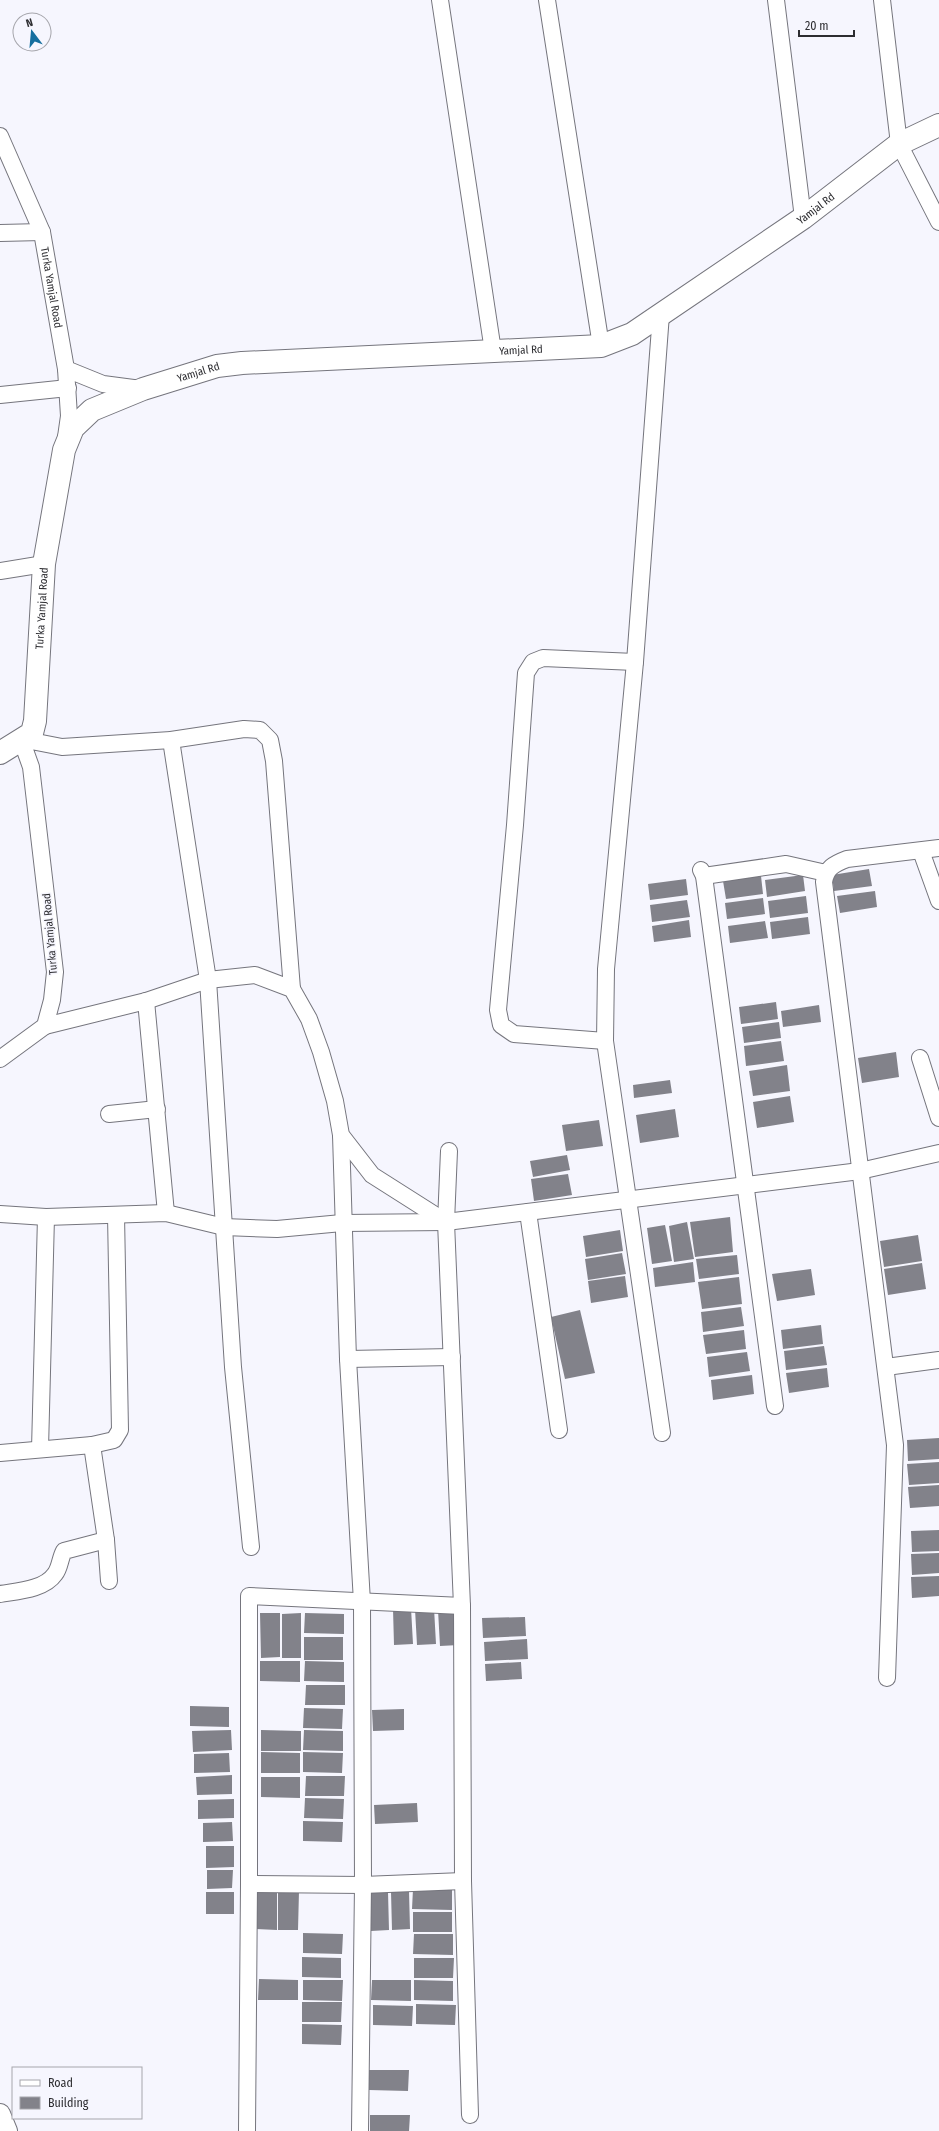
<svg xmlns="http://www.w3.org/2000/svg" width="939" height="2131" viewBox="0 0 939 2131" font-family="'Fira Sans Condensed',sans-serif">
<rect width="100%" height="100%" fill="#f6f6fe"/>
<path fill="#82828a" d="M869,869L872,886L834,891L832,875Z
M803,875L805,891L767,897L765,880Z
M761,876L763,894L726,899L723,881Z
M686,879L688,895L650,900L648,884Z
M875,891L877,907L840,913L837,896Z
M806,896L808,913L770,918L768,901Z
M763,898L765,914L727,919L725,903Z
M687,900L690,917L652,922L650,905Z
M808,917L810,934L772,939L770,922Z
M689,920L691,937L654,942L652,926Z
M765,921L768,938L730,943L728,926Z
M776,1002L778,1019L741,1024L739,1007Z
M819,1005L821,1022L783,1027L781,1011Z
M779,1022L781,1038L744,1043L742,1027Z
M781,1041L784,1061L746,1066L744,1046Z
M896,1052L899,1077L862,1083L858,1058Z
M787,1065L790,1091L753,1096L749,1071Z
M670,1080L672,1093L634,1098L633,1085Z
M790,1096L794,1122L757,1128L753,1102Z
M675,1109L679,1137L640,1143L636,1115Z
M599,1120L603,1146L566,1151L562,1125Z
M567,1155L570,1170L533,1177L530,1161Z
M568,1174L572,1195L534,1201L531,1179Z
M730,1217L733,1252L695,1257L690,1222Z
M687,1222L694,1259L674,1262L669,1226Z
M665,1225L672,1261L652,1264L647,1228Z
M620,1230L623,1251L586,1257L583,1236Z
M918,1235L922,1261L884,1267L880,1241Z
M622,1253L626,1274L588,1280L585,1259Z
M737,1255L739,1274L699,1279L696,1259Z
M693,1262L695,1282L655,1287L653,1268Z
M922,1263L926,1289L888,1295L884,1269Z
M811,1269L815,1295L777,1301L772,1274Z
M625,1276L628,1297L591,1303L588,1281Z
M739,1277L742,1304L702,1309L698,1282Z
M741,1307L744,1326L703,1332L701,1312Z
M580,1310L595,1373L565,1379L551,1317Z
M821,1325L823,1344L783,1349L781,1330Z
M744,1330L746,1349L706,1354L703,1335Z
M824,1346L827,1365L786,1370L784,1351Z
M747,1352L750,1371L709,1377L707,1357Z
M827,1368L829,1387L789,1393L786,1373Z
M752,1375L754,1394L713,1400L711,1380Z
M939,1438V1459L908,1461L907,1440Z
M939,1462V1483L909,1485L907,1464Z
M939,1485V1506L910,1508L908,1487Z
M939,1530V1551L912,1552L911,1531Z
M939,1553V1573L912,1575L911,1554Z
M939,1576V1596L912,1598L911,1577Z
M411,1608L413,1644L394,1645L393,1609Z
M434,1608L436,1644L417,1645L415,1609Z
M457,1609L459,1645L440,1646L438,1610Z
M260,1613H280V1657L261,1658Z
M301,1613V1658H282V1614Z
M305,1613L344,1614V1634L304,1633Z
M525,1617L526,1636L483,1638L482,1618Z
M304,1637H343V1660H304Z
M527,1639L528,1659L485,1661L484,1642Z
M260,1661H300V1682L260,1681Z
M305,1661L344,1662V1682L304,1681Z
M521,1662L522,1679L486,1681L485,1664Z
M306,1685H345V1705H305Z
M190,1706L229,1707V1727L190,1726Z
M304,1708L343,1709L342,1729L303,1728Z
M404,1709V1730L373,1731L372,1710Z
M231,1730L232,1750L193,1752L192,1731Z
M261,1730L301,1731V1751H261Z
M304,1730L343,1731V1751L303,1750Z
M261,1752L300,1753V1773H261Z
M303,1752L343,1753L342,1773L303,1772Z
M229,1753L230,1772L194,1773V1754Z
M232,1775V1794L197,1795L196,1777Z
M306,1776H345L344,1796H305Z
M261,1777H300V1798L261,1797Z
M305,1798L344,1799L343,1819L304,1818Z
M234,1799V1818L198,1819V1800Z
M417,1803L418,1822L375,1824L374,1805Z
M303,1821L343,1822L342,1842L303,1841Z
M232,1822L233,1841L203,1842V1823Z
M206,1846H234V1867L206,1868Z
M207,1870H233L232,1888L207,1889Z
M413,1889L452,1890V1910L412,1909Z
M256,1890L277,1891V1930L256,1929Z
M278,1891H299L298,1930H278Z
M409,1891L410,1929L392,1930L391,1892Z
M206,1892H234V1914H206Z
M369,1892H388L389,1930L371,1931Z
M413,1912H452V1932H413Z
M303,1933L343,1934L342,1954L303,1953Z
M414,1934H453V1955L413,1954Z
M302,1957L341,1958V1978L302,1977Z
M414,1958H454L453,1978H414Z
M259,1979L298,1980V2000H258Z
M303,1980H343L342,2001L303,2000Z
M372,1980H411V2001L371,2000Z
M414,1980L453,1981V2001L414,2000Z
M302,2002H342L341,2022H302Z
M416,2004L456,2005L455,2025L416,2024Z
M373,2005L413,2006L412,2026L373,2025Z
M302,2024L342,2025L341,2045L302,2044Z
M369,2070H409L408,2091L369,2090Z
M370,2115H410L409,2131H370Z"/>
<g fill="none" stroke-linecap="round" stroke-linejoin="round">
<defs>
<g id="minor">
<path d="M440,0L493,351"/>
<path d="M547,0L601,346"/>
<path d="M776,0L803,218"/>
<path d="M882,0L899,144L939,222"/>
<path id="s1" d="M0,136L42,232L66,369L69,416L66,437"/>
<path d="M0,233L42,232"/>
<path d="M661,314L635,662L606,969L605,1041L662,1433"/>
<path d="M66,369L103,384L141,389"/>
<path d="M0,395L68,388"/>
<path d="M0,571L44,564"/>
<path d="M171,740L208,980L233,1367L251,1547"/>
<path d="M921,851L939,901"/>
<path d="M701,870L704,876L775,1406"/>
<path d="M704,876L786,864L826,873"/>
<path d="M146,1001L166,1213"/>
<path d="M45,1026L146,1001L208,980L255,975L292,989L309,1019L321,1052L335,1101L341,1135L372,1175L446,1222"/>
<path d="M605,1041L514,1034L501,1025L498,1010L515,825L526,673L533,662L543,658L635,662"/>
<path d="M920,1058L939,1118"/>
<path d="M0,1059L45,1026L52,1000L55,972L31,767L21,739L62,747L171,740L244,729L260,730L270,740L274,761L292,989"/>
<path d="M109,1114L157,1109"/>
<path d="M341,1135L348,1359L362,1602L363,1885L360,2131"/>
<path d="M449,1151L446,1222L462,1606L463,1881L470,2115"/>
<path d="M528,1212L559,1430"/>
<path d="M0,1214L46,1217L166,1213L224,1227L277,1229L342,1223L446,1222L860,1171L939,1153"/>
<path d="M348,1359L452,1357"/>
<path d="M886,1367L939,1360"/>
<path d="M92,1445L106,1540L109,1581"/>
<path d="M40,1449L46,1217"/>
<path d="M0,1453L92,1445L114,1440L120,1430L116,1215"/>
<path d="M0,1594C17,1591 44,1590 55,1574C60,1568 60,1558 64,1551L106,1540"/>
<path d="M887,1678L895,1445L824,882C826,868 834,864 847,859L939,848"/>
<path d="M249,1884L363,1885L463,1881"/>
<path d="M247,2131L249,1884V1596L462,1606"/>
</g>
<path id="tertiary" d="M0,2114L7,2131"/>
<g id="secondary">
<path id="s2" d="M0,753L32,733L35,721L44,564L64,450L73,428L92,410L143,389L217,366L242,363L601,346L632,334L803,218L899,144L939,125"/>
</g>
</defs>
<use href="#minor" stroke="#75757d" stroke-width="18"/>
<use href="#tertiary" stroke="#75757d" stroke-width="22"/>
<use href="#secondary" stroke="#75757d" stroke-width="24"/>
<use href="#minor" stroke="#fff" stroke-width="16"/>
<use href="#tertiary" stroke="#fff" stroke-width="20"/>
<use href="#secondary" stroke="#fff" stroke-width="22"/>
</g>
<g text-anchor="middle" dominant-baseline="central" stroke-width="3" stroke-linejoin="round" paint-order="stroke">
<g font-size="11" fill="#2d2d31" stroke="#f6f6fe">
<text stroke="none"><textPath href="#s2" startOffset="1146">Yamjal Rd</textPath></text>
<text stroke="none"><textPath href="#s1" startOffset="161">Turka Yamjal Road</textPath></text>
<text stroke="none"><textPath href="#s2" startOffset="810">Yamjal Rd</textPath></text>
<text stroke="none"><textPath href="#s2" startOffset="486">Yamjal Rd</textPath></text>
<text stroke="none"><textPath href="#s2" startOffset="163">Turka Yamjal Road</textPath></text>
<text transform="translate(50 934) rotate(-95)">Turka Yamjal Road</text>
</g>
</g>
<rect x="12" y="2067" width="130" height="52" fill="#f6f6fe" stroke="#a6a6ac"/>
<rect x="20" y="2080" width="20" height="6" fill="#ffffff" stroke="#a6a6ac"/>
<text x="48" y="2087" font-size="12" fill="#2d2d31">Road</text>
<rect x="20" y="2097" width="20" height="12" fill="#82828a" stroke="#a6a6ac"/>
<text x="48" y="2107" font-size="12" fill="#2d2d31">Building</text>
<g transform="translate(32 32) rotate(344)"><circle r="19" fill="#f6f6fe" stroke="#a6a6ac"/>
<path d="M0-3L7 15L0 10L-7 15Z" fill="#166f9f"/>
<text y="-6" font-size="11" font-weight="bold" text-anchor="middle" fill="#2d2d31">N</text>
</g>
<path d="M799 30v6h55v-6" fill="none" stroke="#2d2d31" stroke-width="2"/>
<text x="805" y="30" font-size="12" fill="#2d2d31" stroke="#f6f6fe" stroke-width="3" paint-order="stroke">20 m</text>
</svg>
